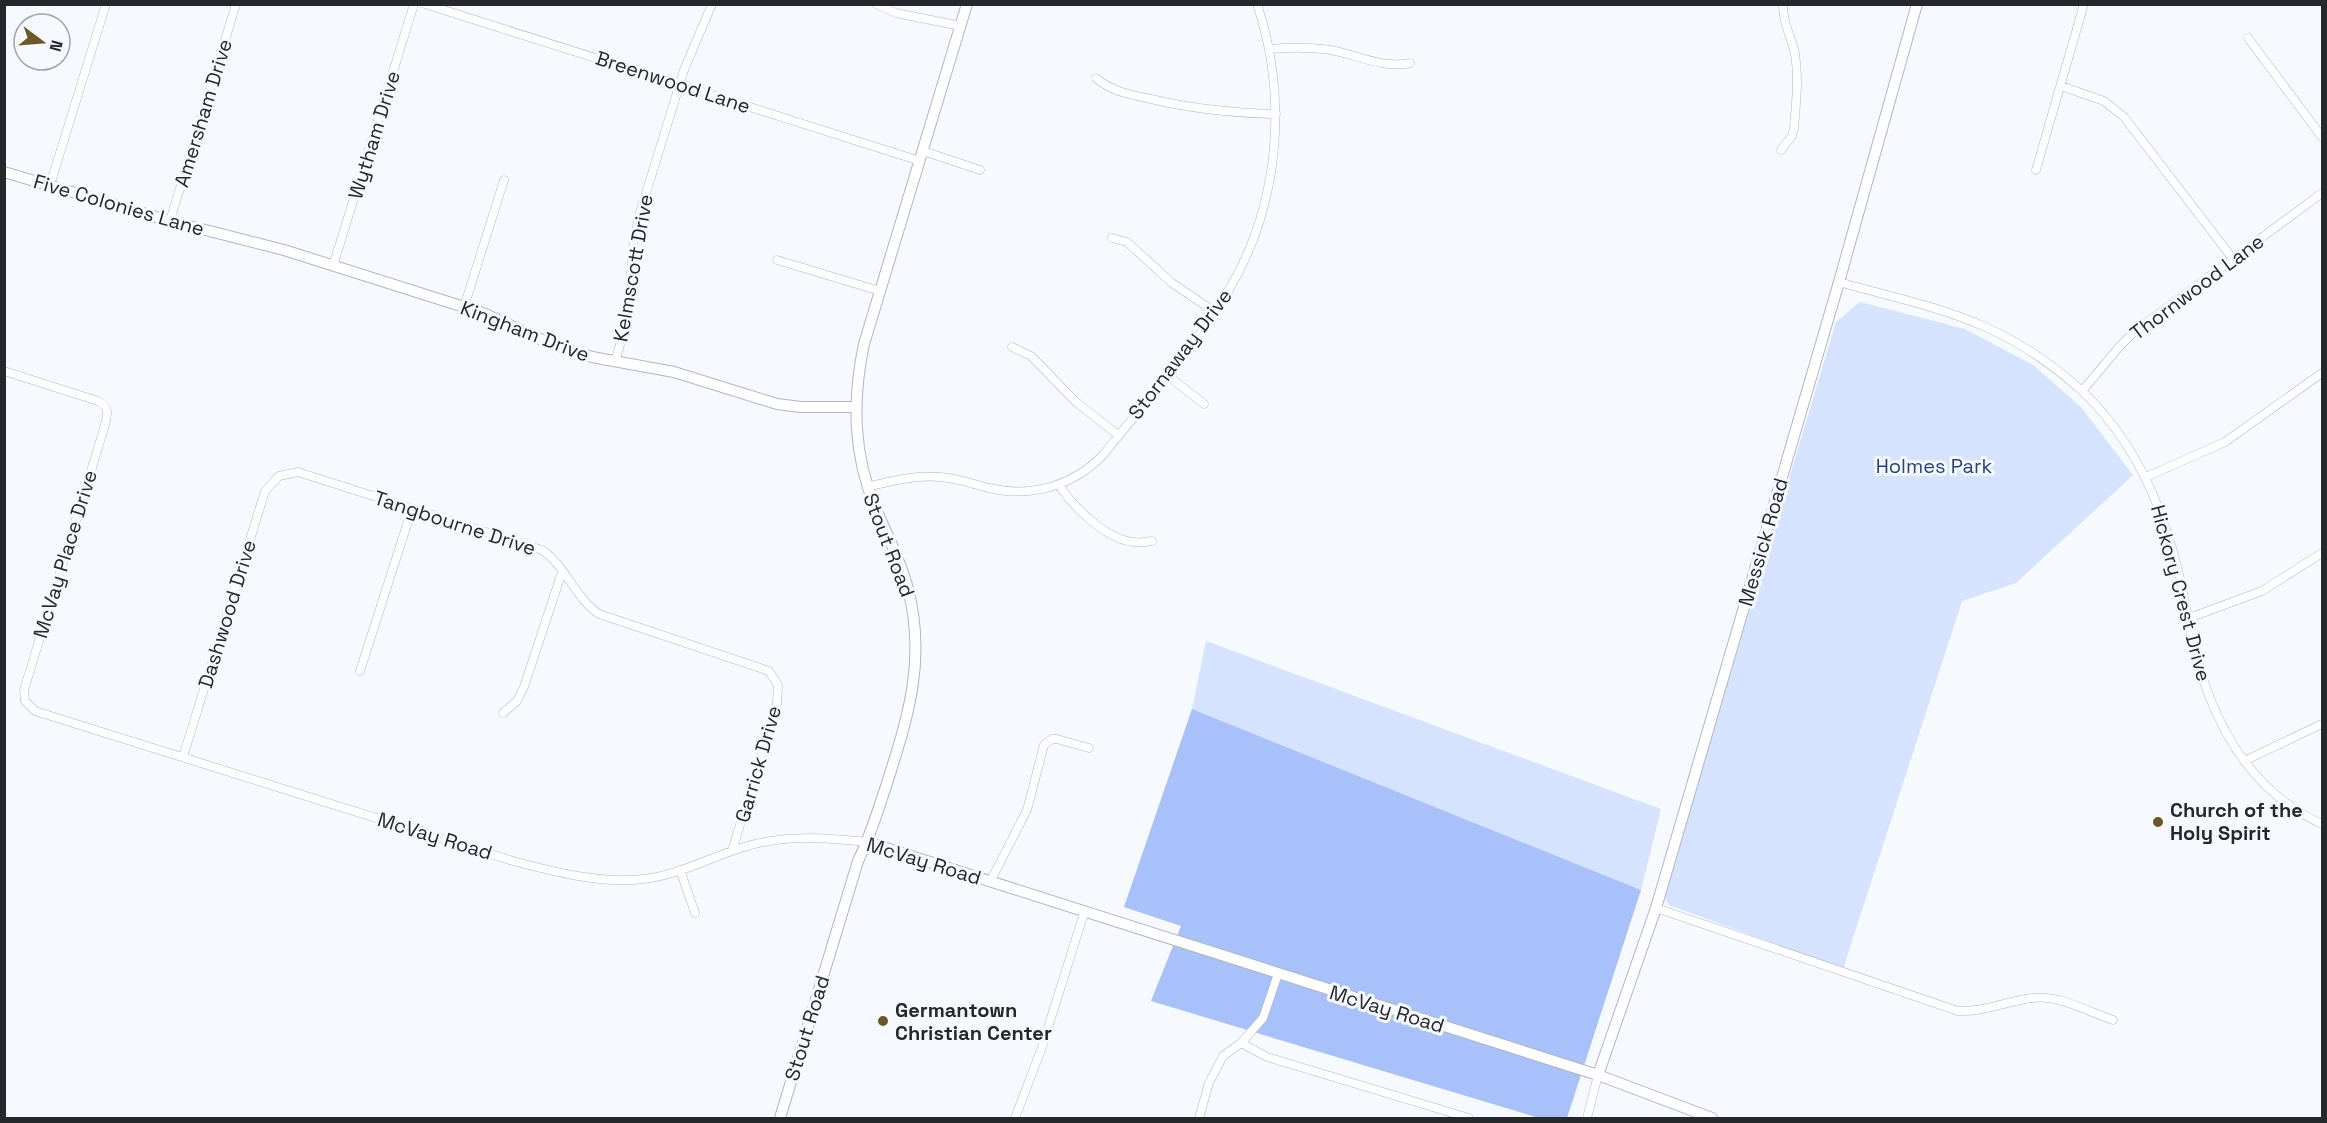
<svg xmlns="http://www.w3.org/2000/svg" width="2327" height="1123" viewBox="0 0 2327 1123" font-family="'Space Grotesk',sans-serif">
<rect width="100%" height="100%" fill="#f6f9fd"/>
<path fill="#d6e3ff" d="M1860,302L1965,329L2033,365L2081,407L2133,475L2016,583L1962,601L1843,969L1669,905L1664,895L1836,322Z
M1206,641L1661,809L1641,890L1192,709Z"/>
<path fill="#a8c1fa" d="M1192,709L1641,890L1567,1118H1539L1151,1001L1181,926L1124,907Z"/>
<g fill="none" stroke-linecap="round" stroke-linejoin="round">
<defs>
<path id="street" d="M425,4L920,161
M876,4L896,13L961,26
M2248,38L2322,137
M1269,49C1290,47 1310,47 1331,50C1357,55 1384,69 1410,63
M1096,78C1112,92 1130,94 1151,99C1193,109 1233,113 1276,114
M2061,86L2104,101L2124,117L2233,259
M1781,150L1792,136L1794,128C1796,103 1799,79 1795,54C1791,35 1783,25 1783,4
M923,151L980,170
M2036,170L2084,4
M50,185L106,4
M170,221L236,4
M1112,238L1127,242L1172,283L1215,312
M777,260L880,291
M333,266L414,4
M1839,282C1887,296 1938,306 1983,326C2018,341 2052,364 2081,390C2126,432 2154,487 2171,545C2182,578 2186,613 2194,647C2212,721 2249,791 2322,824
M464,307L504,180
M1012,347L1031,356L1076,402L1118,435
M615,362L628,317L633,247L639,216L684,70L712,4
M4,371L98,401C109,406 108,414 105,425L24,690L25,701L35,711L513,861C554,872 601,884 644,879C679,875 711,857 744,847C785,834 826,838 867,842
M1167,375L1204,404
M2082,391L2120,346L2134,332L2322,193
M2146,477L2225,442L2322,373
M1059,485C1073,507 1106,539 1133,542C1139,543 1146,542 1152,541
M867,487C891,481 915,475 940,477C957,478 972,484 989,488C1031,498 1073,486 1103,455C1146,401 1195,348 1230,288C1280,202 1288,97 1257,4
M2189,618L2262,591L2322,553
M360,671L412,509
M503,713L517,701L524,687L562,572
M183,757L265,491L279,476L298,472L542,550C566,566 575,598 599,614L769,671L778,685L777,703L732,851
M2244,761L2322,724
M680,870L695,913
M990,882L1027,810L1044,745L1052,739H1057L1089,748
M1656,908L1958,1011C1985,1012 2006,1001 2032,998C2057,994 2089,1012 2113,1020
M1241,1043L1267,1057L1469,1118
M1015,1118L1041,1050L1084,913
M1199,1118L1209,1083L1223,1056L1241,1043L1263,1018L1278,974
M1587,1118L1598,1075"/>
<path id="secondary" d="M4,172L170,221L284,250L483,313L549,343L592,357L674,372L777,404L801,407H856
M867,842L1598,1075L1712,1118
M1598,1075L1656,908L1839,282L1917,4
M780,1118L858,861C871,835 879,807 888,780C909,714 926,658 908,589C901,561 887,535 876,509C853,455 852,401 864,344L967,4"/>
</defs>
<use href="#street" stroke="#b1b6c2" stroke-width="9"/>
<use href="#secondary" stroke="#b1b6c2" stroke-width="12"/>
<use href="#street" stroke="#fff" stroke-width="8"/>
<use href="#secondary" stroke="#fff" stroke-width="10"/>
</g>
<g fill="#6c5726" stroke="#f6f9fd" stroke-width="2">
<circle cx="2158" cy="822" r="6"/>
<circle cx="883" cy="1021" r="6"/>
</g>
<g text-anchor="middle" dominant-baseline="central" stroke-width="6" stroke-linejoin="round" paint-order="stroke">
<g font-size="20" fill="#25272b" stroke="#f6f9fd">
<text transform="translate(673 82) rotate(18)">Breenwood Lane</text>
<text transform="translate(203 113) rotate(-73)">Amersham Drive</text>
<text transform="translate(374 135) rotate(-73)">Wytham Drive</text>
<text transform="translate(119 205) rotate(16)">Five Colonies Lane</text>
<text transform="translate(633 268) rotate(-80)">Kelmscott Drive</text>
<text transform="translate(2197 287) rotate(-37)">Thornwood Lane</text>
<text transform="translate(525 331) rotate(21)">Kingham Drive</text>
<text transform="translate(1180 354) rotate(-53)">Stornaway Drive</text>
<text transform="translate(455 523) rotate(18)">Tangbourne Drive</text>
<text transform="translate(1763 542) rotate(-74)">Messick Road</text>
<text transform="translate(889 545) rotate(69)">Stout Road</text>
<text transform="translate(65 554) rotate(-73)">McVay Place Drive</text>
<text transform="translate(2181 593) rotate(75)">Hickory Crest Drive</text>
<text transform="translate(227 614) rotate(-73)">Dashwood Drive</text>
<text transform="translate(758 764) rotate(-74)">Garrick Drive</text>
<text transform="translate(435 836) rotate(17)">McVay Road</text>
<text transform="translate(924 861) rotate(17)">McVay Road</text>
<text transform="translate(1387 1009) rotate(17)">McVay Road</text>
<text transform="translate(807 1028) rotate(-73)">Stout Road</text>
</g>
<g font-size="20" fill="#284183" stroke="#f6f9fd">
<text x="1934" y="466">Holmes Park</text>
</g>
<g font-size="20" font-weight="bold" fill="#25272b" stroke="#f6f9fd" text-anchor="start">
<text x="2170" y="810">Church of the<tspan x="2170" dy="23">Holy Spirit</tspan></text>
<text x="895" y="1010">Germantown<tspan x="895" dy="23">Christian Center</tspan></text>
</g>
</g>
<rect width="2327" height="1123" fill="none" stroke="#25272b" stroke-width="12"/>
<g transform="translate(42 42) rotate(106)"><circle r="28" fill="#f6f9fd" stroke="#a2a5a9" stroke-width="1.5"/>
<path d="M0-4.5L10 22L0 15L-10 22Z" fill="#6c5726"/>
<text y="-9" font-size="16" font-weight="bold" text-anchor="middle" fill="#25272b">N</text>
</g>
</svg>
